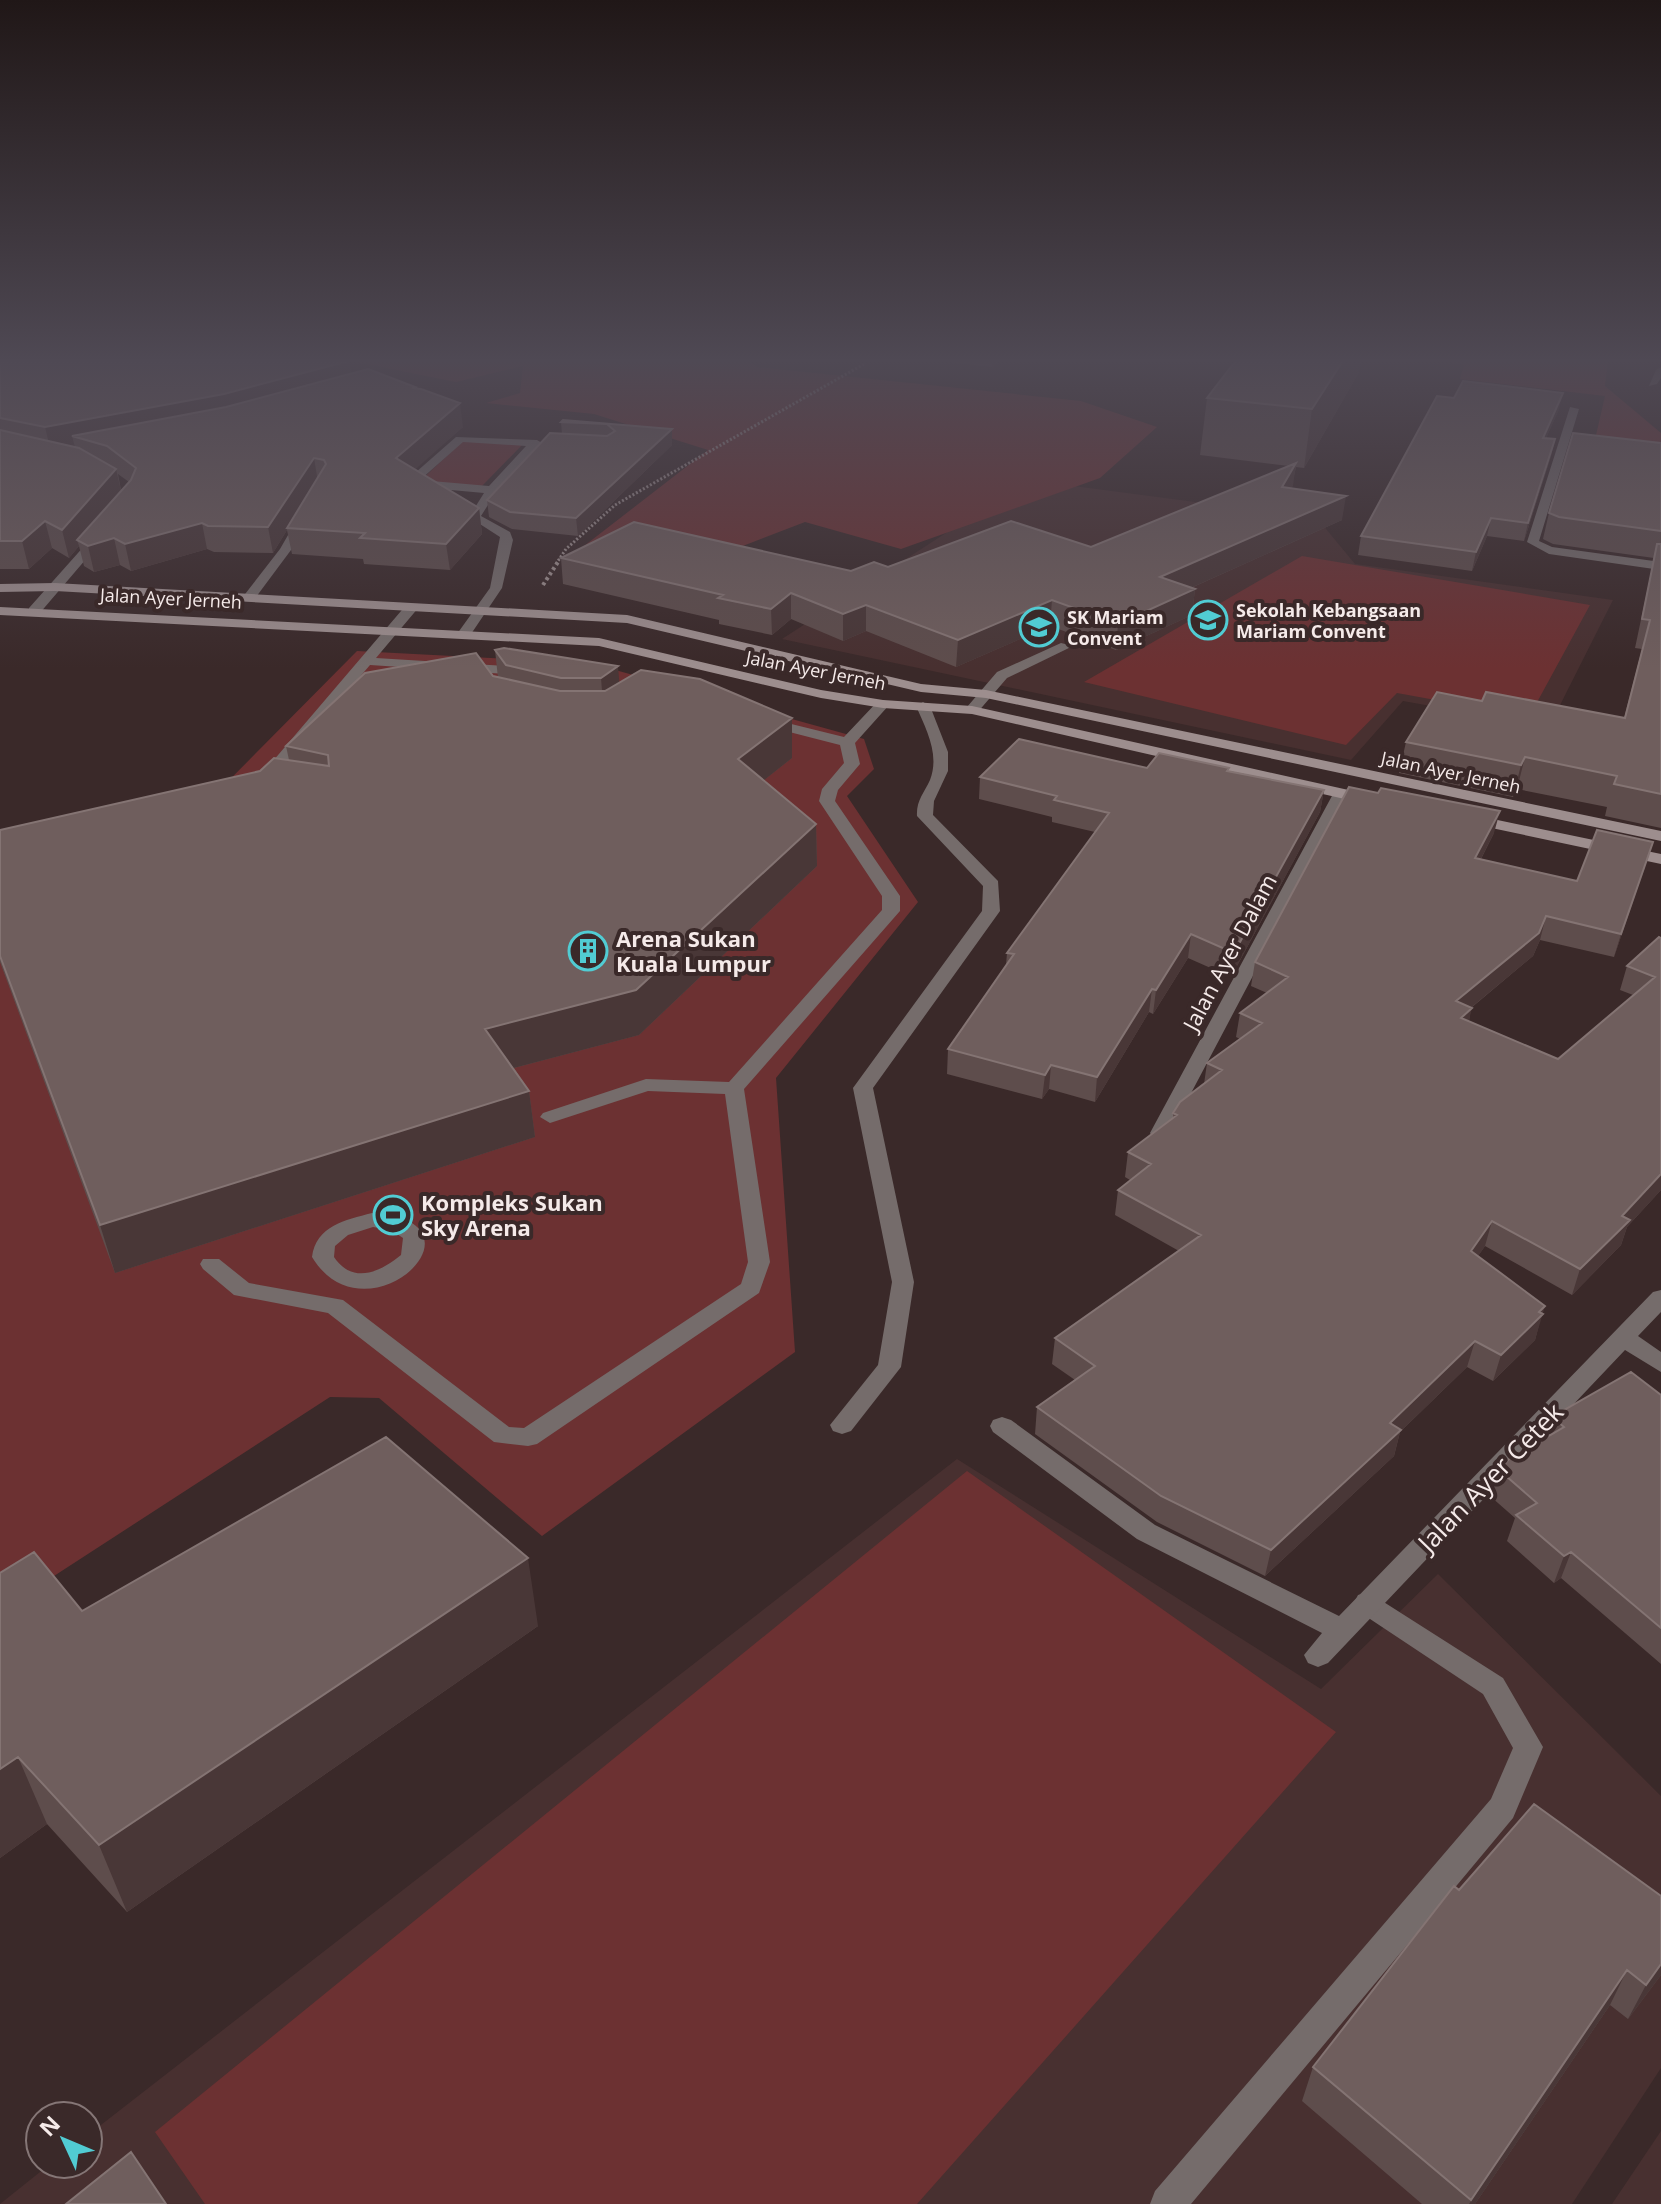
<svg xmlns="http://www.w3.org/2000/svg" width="1661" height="2204" viewBox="0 0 1661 2204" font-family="'Open Sans',sans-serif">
<rect width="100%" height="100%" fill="#3a2929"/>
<path fill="#483030" d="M1028,480L1317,518L1355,564L1613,600L1549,727L1403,701L1351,760L782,639Z
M957,1459L1321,1689L1438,1574L1661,1796V2068L1572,2204H0L50,2164H88V2135Z
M1661,2131V2204H1612Z"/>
<path fill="#6c3132" d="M342,359H745L758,367L1081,401L1157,427L1100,478L901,549L805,522L717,556L575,553L708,450L594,414L486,403L520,393L523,366L456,382Z
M1435,359H1608L1605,386L1661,433V466L1591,457L1605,396L1460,379L1464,365Z
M464,440L524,443L482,486L419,482Z
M1302,556L1590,605L1529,717L1397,693L1346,745L1084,682Z
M357,651L590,663L864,739L874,769L847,796L918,902L776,1078L795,1352L542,1536L379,1398L330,1397L0,1611V850L164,846Z
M967,1471L1336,1732L917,2204H205L155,2132Z"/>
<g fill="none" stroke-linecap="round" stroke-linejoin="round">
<path stroke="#9d8f8e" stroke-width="3" stroke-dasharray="2 2" stroke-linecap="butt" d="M556,564L566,549L615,505L864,364"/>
<path stroke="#9d8f8e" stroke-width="4" stroke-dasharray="3 3" stroke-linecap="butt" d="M543,585L558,562"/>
<path fill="#756c6b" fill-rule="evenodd" d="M1661,367V378L1657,384L1649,386L1656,370Z
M456,437L537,440L542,443L498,489L481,516L510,532L513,540L502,588L469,637L464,638L457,634L490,588L500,537L469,517L484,493L418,487L407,480ZM463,442L526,446L489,486L420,480Z
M299,516L309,519L291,550L253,601H243L242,598L280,549Z
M407,604L419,607L376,658L522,667L529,671L522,675L370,665L271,781H261V775Z
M1061,643L1073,646L1007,678L977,713H967V707L997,672Z
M883,700L890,704L855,743L860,764L838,790L835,801L900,896V911L744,1089L770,1262L759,1293L537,1444L528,1446L494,1442L328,1313L234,1295L203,1269L200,1264L203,1259H219L249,1283L343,1300L509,1427L524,1428L741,1284L748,1262L725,1094L648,1091L550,1123L540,1117L543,1113L646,1079L729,1082L882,910V896L819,801L822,789L844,763L840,745L762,725L760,722L767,718L844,737L878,701Z
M372,1213C498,1221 366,1346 312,1257C316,1226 345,1220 372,1213ZM373,1227L391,1230L403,1238L401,1255C380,1272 353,1285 334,1257L335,1246L348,1235Z
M1368,1592L1503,1678L1543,1747L1513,1818L1191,2204H1150L1155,2191L1491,1799L1513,1748L1483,1694L1358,1611L1354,1603L1358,1595Z"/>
<path fill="#756c6b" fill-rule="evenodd" d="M1570,407L1579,409L1539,541L1552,547L1661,562V570L1549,554L1527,542Z
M94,535L104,538L39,614H29V608Z
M923,702L930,706L948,752V771L934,801L933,815L998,881L1000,911L873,1088L914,1282L901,1367L851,1431L842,1434L833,1431L830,1425L878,1365L892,1282L853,1088L982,911L983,886L917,816C916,801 924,793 930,780C940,754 926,729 916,706Z
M1341,789L1349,794L1170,1133L1167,1137H1153L1150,1133L1333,794Z
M1661,1290V1312L1638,1336L1661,1352V1372L1625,1350L1328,1663L1318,1667L1308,1663L1304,1655L1322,1633L1137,1539L993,1432L990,1426L993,1420L1002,1417L1011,1420L1155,1525L1339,1616L1653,1292Z"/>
<path fill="#9d8e8e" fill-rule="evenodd" d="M55,583L627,615L921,684L986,690L1661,831V841L986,698L921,692L627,623L55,591L0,592V584Z
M0,607L599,638L821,690L883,700L972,706L1371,795L1379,800L1371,805L972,714L883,708L821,698L599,646L0,615Z
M1469,814L1661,854V864L1463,822L1461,819Z"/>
</g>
<path fill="#5e4d4c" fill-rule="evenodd" d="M0,359L349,361L351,373L416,389L463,427L414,469L479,508L482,534L450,570L364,564L363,559L292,554L287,530L273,553L214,552L207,549L131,571L120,565L94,572L84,566L79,546L69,558L52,548L29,569H0ZM118,474L129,482L121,490Z
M921,359H1001L992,367Z
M1359,372L1304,468L1296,467L1291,489L1342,520L1191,588L1195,589L1192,615L1116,650L1050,626L956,667L866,631L843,641L791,619L772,635L719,624V620L563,584L561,558L851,571L1091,547L1289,466L1200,455L1207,398Z
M1559,409L1546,438L1555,439L1551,456L1524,541L1487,536L1472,571L1358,555L1361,536Z
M563,420L672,429V445L578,536L512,529L489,517L487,500L562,434L561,422Z
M1661,443V828L1605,816L1607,807L1517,789L1513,797L1399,773L1406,742L1482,701L1624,718L1642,649L1635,648L1654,558L1553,544L1543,539L1549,513Z
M495,650L619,683L792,758L764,780L816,824L817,866L639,1035L514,1068L529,1091L535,1137L115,1273L0,962V830L260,771L289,760L286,746L493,676L498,678Z
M1147,768L1229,771L1324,790L1320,812L1231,977L1188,958L1153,1014L1149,1012L1095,1102L1049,1089L1042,1099L947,1074L948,1049L1006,965L1007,953L1095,832L1052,822V817L979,799L980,777Z
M1494,833L1481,859L1577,881L1653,842L1614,957L1540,940L1533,956L1471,1008L1469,1021L1558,1059L1633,995L1620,990L1627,966L1661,938V1190L1627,1227L1621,1245L1572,1295L1485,1246L1478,1256L1542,1313L1535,1340L1493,1381L1467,1367L1400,1432L1394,1456L1265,1576L1157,1522L1035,1434L1037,1407L1075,1380L1052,1364L1055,1338L1179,1251L1115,1215L1118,1190L1130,1180L1125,1177L1128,1152L1173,1118V1113L1204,1084L1207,1063L1240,1039L1236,1037L1240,1013L1267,993L1251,986L1255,962Z
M1661,1395V1664L1561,1578L1554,1583L1507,1541L1515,1518L1490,1496L1499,1470L1545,1438L1552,1417Z
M0,1573L82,1611L538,1626L127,1912L47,1824L0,1858Z
M1459,1890L1661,1975L1628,2019L1610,2005L1475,2204H1422L1302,2101L1313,2067Z"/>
<path fill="#493737" d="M0,359H66L0,376Z
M992,359H1001L992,367Z
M1344,359H1362L1359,372L1304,468L1312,409Z
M349,361L352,384L72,436L75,447L51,452L45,427Z
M1563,393L1559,409L1539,454L1543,438Z
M460,403L463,427L400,483L396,458Z
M672,429V445L578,536L576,518Z
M1555,439L1551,456L1524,541L1528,523Z
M314,458L318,482L287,528V530L273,553L268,527Z
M1296,463L1293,486L1278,511L1282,487Z
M116,469L122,495L77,540L79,546L69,558L62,530Z
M1346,496L1342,520L1157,603L1160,577Z
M479,508L482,534L450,570L446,544Z
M1491,518L1487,536L1472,571L1476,552Z
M45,521L52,548L29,569L22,541Z
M202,523L207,549L131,571L125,544Z
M114,538L120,565L94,572L88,546Z
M1195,589L1192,615L1116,650L1118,624Z
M791,593V619L772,635L771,609Z
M1052,600L1050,626L956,667L958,640Z
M866,605V631L843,641V614Z
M618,666L621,704L604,716L601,678Z
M792,718V758L740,799L738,759Z
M1525,757L1517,789L1513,797L1521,765Z
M1324,790L1320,812L1231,977L1234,953Z
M1500,811L1494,833L1470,880L1475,858Z
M816,824L817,866L639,1035L491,1074L485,1029Z
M1653,842L1646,864L1614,957L1621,934Z
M1546,916L1540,940L1533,956L1450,1025L1456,1001Z
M1191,934L1188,958L1153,1014L1156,990Z
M1152,989L1149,1012L1095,1102L1097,1077Z
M1472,1008L1466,1032L1461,1018Z
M1051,1065L1049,1089L1042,1099L1045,1075Z
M529,1091L535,1137L115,1273L100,1225Z
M1661,1174V1190L1627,1227L1621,1245L1572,1295L1580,1269L1622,1216Z
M1492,1221L1485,1246L1464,1277L1471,1251Z
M1545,1306L1535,1340L1493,1381L1501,1355Z
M1475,1341L1467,1367L1400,1432L1394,1456L1265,1576L1271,1550L1390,1423Z
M1571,1552L1561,1578L1554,1583L1564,1556Z
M528,1558L538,1626L127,1912L99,1845Z
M18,1757L47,1824L0,1858V1769Z
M1661,1964V1975L1628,2019L1646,1985Z
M1627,1970L1610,2005L1475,2204H1469Z"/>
<path fill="#6f5e5d" stroke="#847473" stroke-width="2" d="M15,359H345L349,361L224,394L45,427L0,418V363Z
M1237,359H1344L1312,409L1207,398Z
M368,369L415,387L412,388L421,389L460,403L396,458L479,508L446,544L360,538L365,533L287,528L326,464L324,460L314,458L268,527L208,526L202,523L125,544L114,538L88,546L77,540L131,480L136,468L107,446L72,436L226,407Z
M1463,381L1563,393L1543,438L1555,439L1528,523L1491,518L1476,552L1361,536L1437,396L1454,398Z
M563,420L672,429L576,518L510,512L487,500L550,433L607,436L615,431L607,424L561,422Z
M0,430L79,448L116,469L62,530L45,521L22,541H0Z
M1573,433L1661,443V531L1559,517L1549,513Z
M1296,463L1282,487L1346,496L1160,577L1195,589L1118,624L1052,600L958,640L866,605L843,614L791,593L771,609L718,598L723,595L561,558L634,522L851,571L874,562L888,567L1011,521L1091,547Z
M1657,544H1661V794L1614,784L1617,776L1525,757L1521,765L1406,742L1437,692L1482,701L1486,692L1625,718L1650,620L1642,619Z
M504,648L618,666L601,678H561L506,665L495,650Z
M476,653L493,676L560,691H605L641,670L700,679L792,718L738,759L816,824L636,990L485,1029L529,1091L100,1225L0,956V830L260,771L274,758L329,766L328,755L286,746L365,673Z
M1019,739L1147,768L1159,753L1229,768L1227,771L1324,790L1234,953L1191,934L1156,990L1152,989L1097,1077L1051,1065L1045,1075L948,1049L1014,954L1007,953L1109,813L1054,800L1057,796L980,777Z
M1349,787L1378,793L1381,788L1500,811L1475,858L1577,881L1597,830L1653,842L1621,934L1546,916L1539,933L1456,1001L1472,1008L1461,1018L1558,1059L1655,977L1627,966L1659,937L1661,938V1174L1622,1216L1630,1220L1580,1269L1492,1221L1471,1251L1545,1306L1539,1312L1543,1314L1501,1355L1475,1341L1390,1423L1401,1430L1271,1550L1161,1496L1037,1407L1095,1366L1055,1338L1201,1235L1118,1190L1151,1164L1128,1152L1177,1115L1173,1113L1180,1102L1222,1070L1207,1063L1262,1023L1240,1013L1288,977L1255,962Z
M1631,1372L1661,1395V1628L1571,1552L1564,1556L1516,1515L1537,1503L1499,1470L1509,1459L1564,1427L1552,1417Z
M386,1437L528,1558L99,1845L18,1757L0,1769V1573L34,1552L82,1611Z
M1534,1804L1661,1896V1964L1646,1985L1627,1970L1471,2200L1313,2067L1454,1886L1459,1890Z
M131,2152L166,2204H66Z"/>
<linearGradient id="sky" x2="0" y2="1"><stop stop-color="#201717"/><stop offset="0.54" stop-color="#4f4954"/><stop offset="1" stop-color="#4f4954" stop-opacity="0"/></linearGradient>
<rect width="1661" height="668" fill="url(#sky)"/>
<defs>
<symbol id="school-ring" viewBox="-11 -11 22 22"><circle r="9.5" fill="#3a2929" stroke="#51ccd3" stroke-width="1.5"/><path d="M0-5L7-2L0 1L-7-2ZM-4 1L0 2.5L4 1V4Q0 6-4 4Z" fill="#51ccd3"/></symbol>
<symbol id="building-ring" viewBox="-11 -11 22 22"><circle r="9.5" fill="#3a2929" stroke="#51ccd3" stroke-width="1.5"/><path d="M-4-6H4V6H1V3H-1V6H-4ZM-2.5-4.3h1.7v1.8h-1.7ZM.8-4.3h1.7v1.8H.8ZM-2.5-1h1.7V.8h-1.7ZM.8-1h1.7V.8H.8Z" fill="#51ccd3"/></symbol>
<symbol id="stadium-ring" viewBox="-11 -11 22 22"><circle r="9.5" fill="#3a2929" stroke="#51ccd3" stroke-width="1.5"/><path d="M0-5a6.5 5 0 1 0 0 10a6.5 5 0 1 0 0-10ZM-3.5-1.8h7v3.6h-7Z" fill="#51ccd3"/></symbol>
</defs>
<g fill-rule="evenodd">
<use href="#school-ring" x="1186" y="598" width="44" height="44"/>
<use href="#school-ring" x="1017" y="605" width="44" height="44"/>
<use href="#building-ring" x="566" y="929" width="44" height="44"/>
<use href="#stadium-ring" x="371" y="1193" width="44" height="44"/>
</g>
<g text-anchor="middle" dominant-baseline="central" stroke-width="8" stroke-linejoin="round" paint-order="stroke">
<g font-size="18" fill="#f5eae9" stroke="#3a2929">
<text transform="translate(171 598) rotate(3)">Jalan Ayer Jerneh</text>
<text transform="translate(816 670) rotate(11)">Jalan Ayer Jerneh</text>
<text transform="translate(1451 772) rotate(12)">Jalan Ayer Jerneh</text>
</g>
<g font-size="18" font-weight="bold" fill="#f5eae9" stroke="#3a2929" text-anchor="start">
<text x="1236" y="610">Sekolah Kebangsaan<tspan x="1236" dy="21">Mariam Convent</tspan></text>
<text x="1067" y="617">SK Mariam<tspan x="1067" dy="21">Convent</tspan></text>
</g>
<g font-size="22" font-weight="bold" fill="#f5eae9" stroke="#3a2929" text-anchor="start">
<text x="616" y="938">Arena Sukan<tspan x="616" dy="25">Kuala Lumpur</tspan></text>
<text x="421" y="1202">Kompleks Sukan<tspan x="421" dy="25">Sky Arena</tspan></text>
</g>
<g font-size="22" fill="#f5eae9" stroke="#3a2929">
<text transform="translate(1229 952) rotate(-62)">Jalan Ayer Dalam</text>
</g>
<g font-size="26" fill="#f5eae9" stroke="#3a2929">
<text transform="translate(1490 1477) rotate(-46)">Jalan Ayer Cetek</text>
</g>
</g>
<g transform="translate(64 2140) rotate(314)"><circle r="38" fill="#3a2929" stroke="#857676" stroke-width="2"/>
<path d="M0-6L14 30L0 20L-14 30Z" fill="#51ccd3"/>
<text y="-12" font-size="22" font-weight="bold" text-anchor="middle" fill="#f5eae9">N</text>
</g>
</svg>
